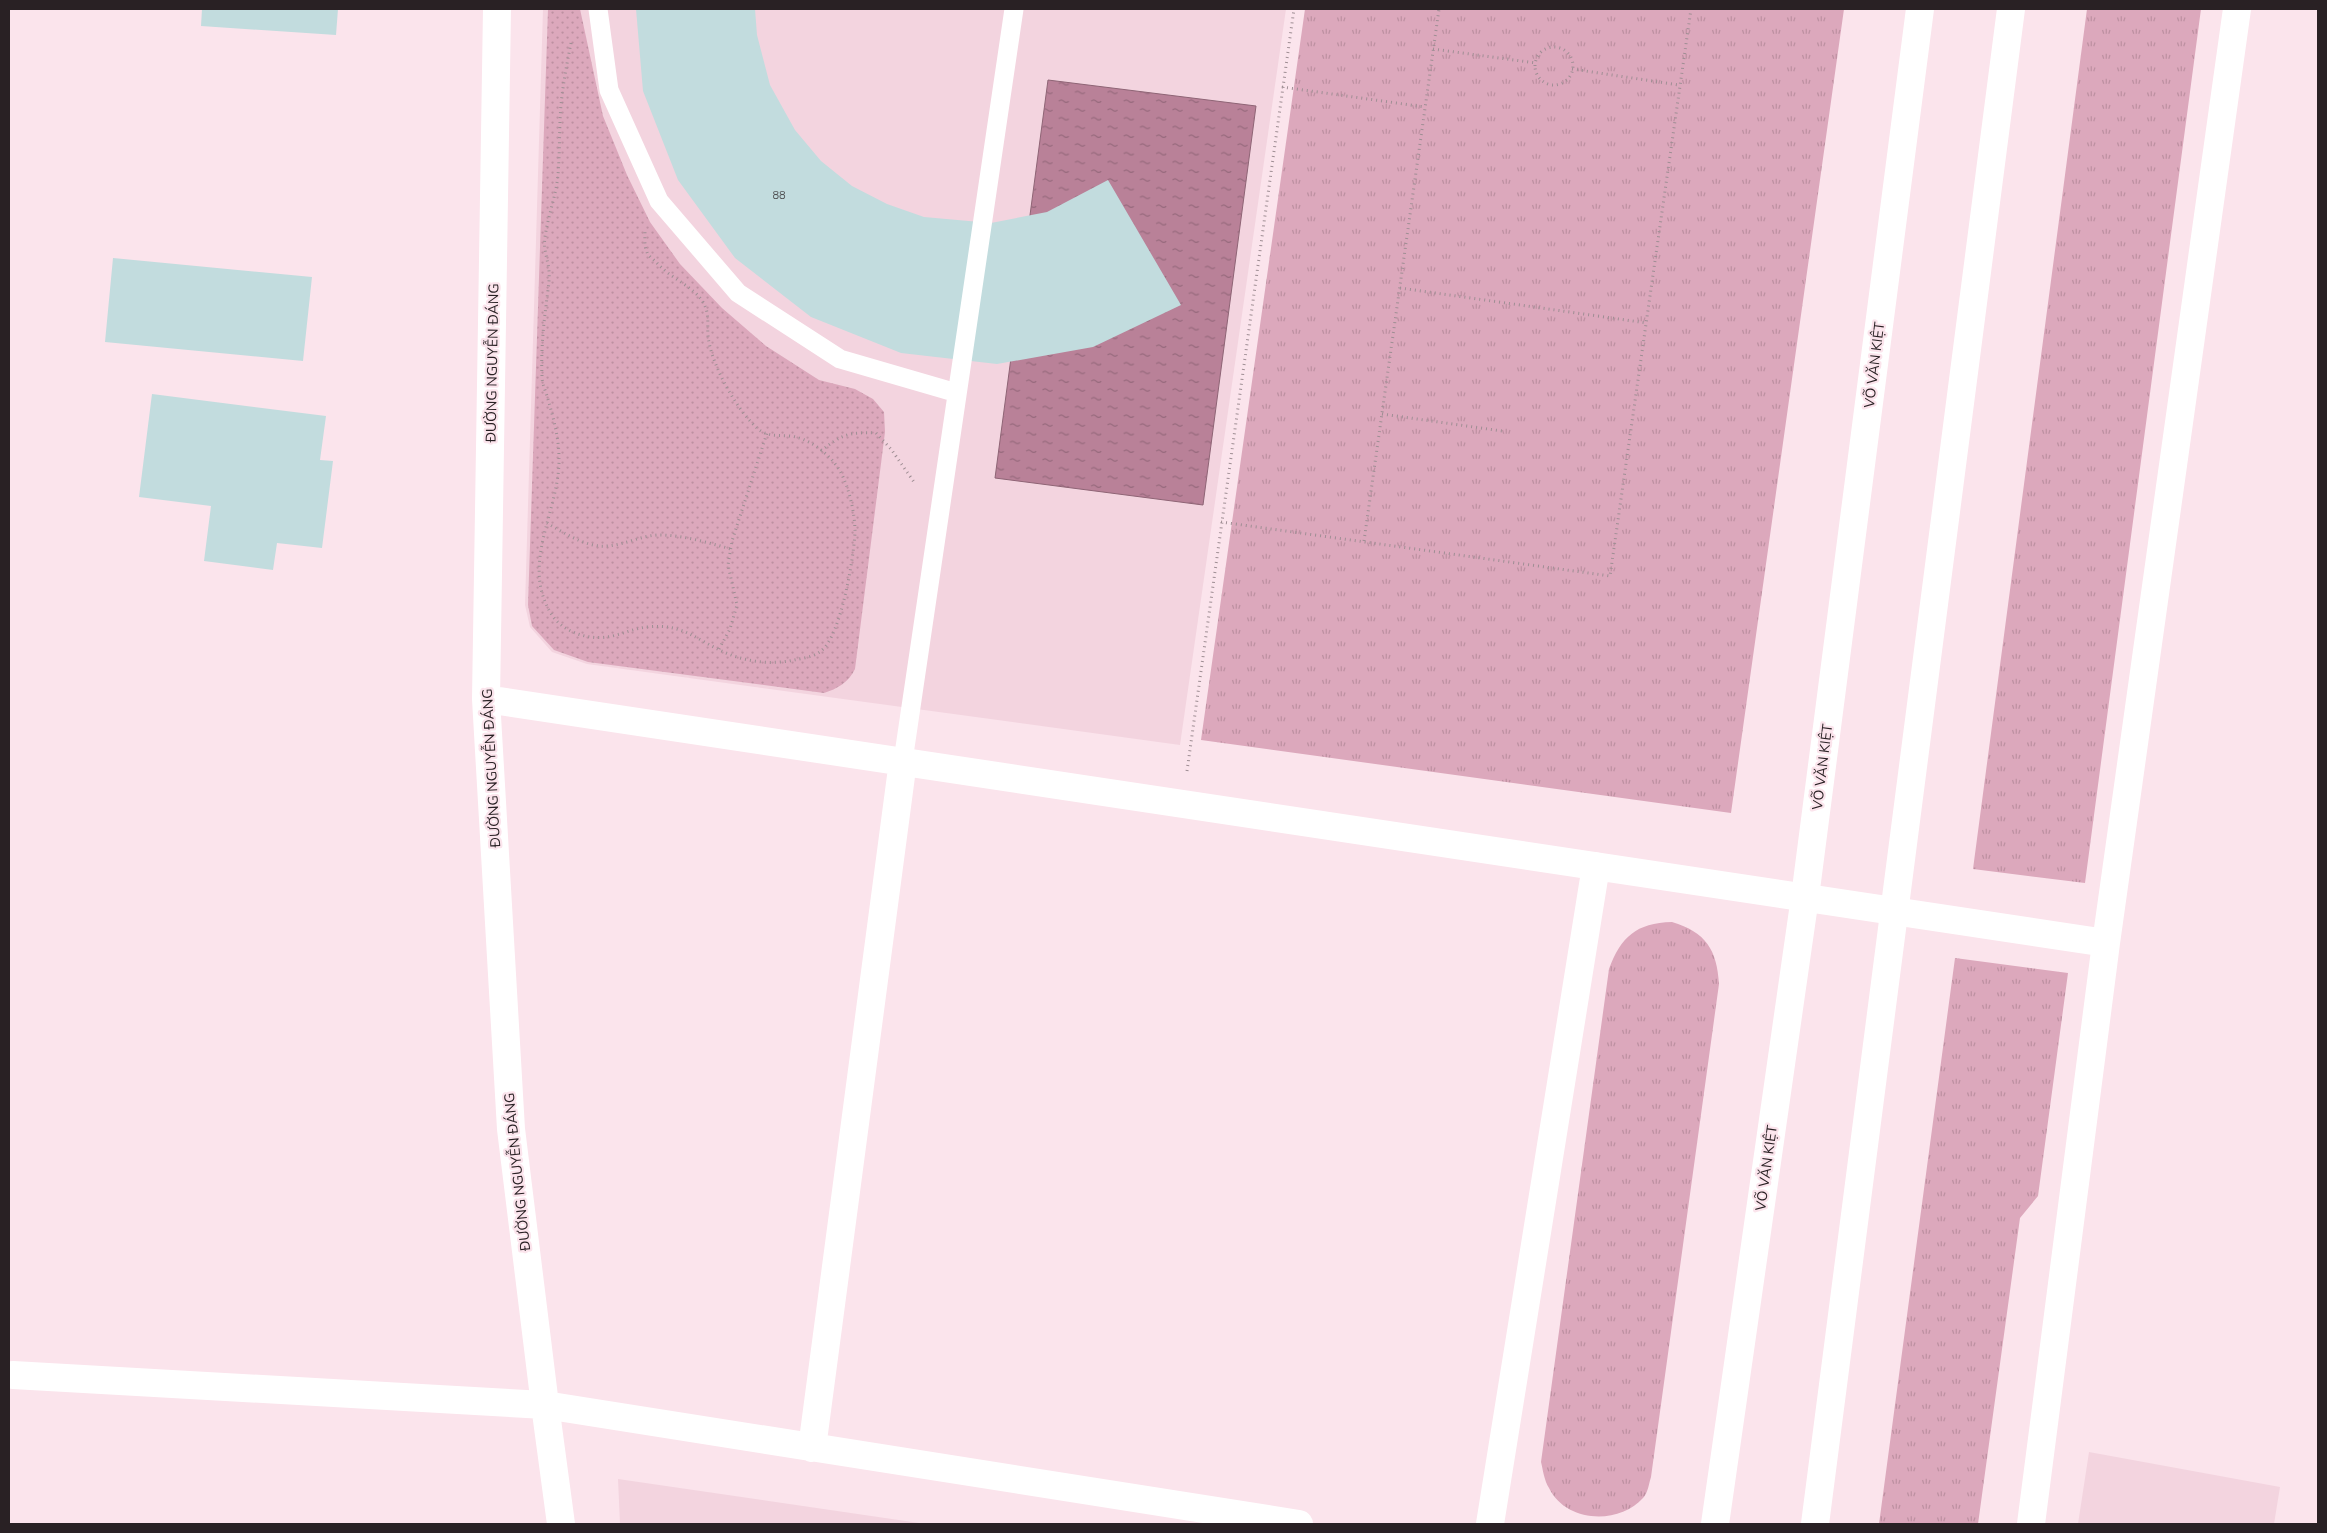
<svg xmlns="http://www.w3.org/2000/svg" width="2327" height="1533" viewBox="0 0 2327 1533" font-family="Mulish,sans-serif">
<defs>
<pattern id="grass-tufts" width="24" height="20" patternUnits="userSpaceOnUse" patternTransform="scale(1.25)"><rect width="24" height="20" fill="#dca8bc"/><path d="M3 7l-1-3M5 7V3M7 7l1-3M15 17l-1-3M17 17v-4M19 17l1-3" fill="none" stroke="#bd90a1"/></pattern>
<pattern id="garden-dots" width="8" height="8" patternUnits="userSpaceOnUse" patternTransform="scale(1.25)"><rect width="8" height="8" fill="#dca8bc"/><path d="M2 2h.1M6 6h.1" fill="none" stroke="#bd90a1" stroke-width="1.8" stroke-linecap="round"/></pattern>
<pattern id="water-ripples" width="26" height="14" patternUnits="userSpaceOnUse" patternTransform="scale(1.25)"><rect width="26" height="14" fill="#b98198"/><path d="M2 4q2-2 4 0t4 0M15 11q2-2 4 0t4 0" fill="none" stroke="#96697c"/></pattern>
</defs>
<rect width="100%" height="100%" fill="#fbe4ec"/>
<path fill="#f3d4df" d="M543,9H1286L1180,745L587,664L552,652L530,627L525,605Z
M2089,1452L2280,1487L2274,1524H2078Z
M618,1479L926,1524H620Z"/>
<path fill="url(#grass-tufts)" d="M1305,9H1844L1731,813L1201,740Z
M2087,9H2201L2085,883L1973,869Z
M1672,922C1706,932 1717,950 1719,984L1651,1477C1649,1483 1648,1493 1643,1498C1619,1525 1566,1523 1549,1488C1544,1480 1543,1470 1541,1462L1609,969C1621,937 1636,923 1672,922Z
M1955,958L2068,973L2038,1196L2020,1218L1978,1524H1879Z"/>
<path fill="url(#garden-dots)" d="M548,9H580L603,116L627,175L650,222L680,264L722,308L766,346L819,380L855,389L873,399L884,412L885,432L855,669C849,682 837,689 824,693L588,662L554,650L532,626L528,605Z"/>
<path fill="url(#water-ripples)" stroke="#8e6475" d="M1048,80L1256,106L1203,505L995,478Z"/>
<path fill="#c2dcde" d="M202,9H338L336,35L201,26Z
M636,9H755L757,35L770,85L795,130L821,161L852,186L887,204L924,217L991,223L1047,212L1108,180L1181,305L1093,347L997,364L901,353L811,317L735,258L678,180L643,91Z
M113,258L312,277L303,361L105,342Z
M152,394L326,416L320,460L333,461L322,548L277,543L273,570L204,561L211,506L139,497Z"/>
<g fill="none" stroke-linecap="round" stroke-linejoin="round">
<path stroke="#9f8e94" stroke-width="3" stroke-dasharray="1 4" stroke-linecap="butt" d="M571,43C567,63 563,84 561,105C559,128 560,152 558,175C556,196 548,216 545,237C543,250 548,259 549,271C550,282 547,295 546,306C543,329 541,353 542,376C542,384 545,389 547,396C553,416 559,438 559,458C560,511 519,564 552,615C563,632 588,640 607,637C621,635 634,628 648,627C683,623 696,640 726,653C747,662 772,665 794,660C803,658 814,657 821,651C841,636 854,557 855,532C855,513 849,487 840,471C830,454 809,438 790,436C777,435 767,437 757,428C736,409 711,364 708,336C707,324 710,314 703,302C693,286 671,279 656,262C653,259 648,256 647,252C644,247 645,237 645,231
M1535 66a19 19 0 1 1 38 0a19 19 0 1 1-38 0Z
M1433,49L1536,63
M1572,69L1679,85
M1282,87L1425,107
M1400,288L1647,323
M1382,414L1502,431
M821,451C842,434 849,432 876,433L891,449L914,482
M1221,522L1610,576L1691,9
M547,523C564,533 587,548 607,546C626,545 643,534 663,535C686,536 709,543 731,549
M1364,541L1439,9
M719,649L730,629L737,605L728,565L732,541L767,433
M1187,771L1294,9"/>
<path stroke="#fff" stroke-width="19" d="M598,9L609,90L659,201L738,293L840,359L957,393
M903,761L1014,9"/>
<path stroke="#fff" stroke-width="28" d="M497,9L486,699L511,1129L545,1405L561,1524
M486,699L2106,943
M13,1375L545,1405L1299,1524
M812,1448L903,761
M1490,1524L1596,866
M2031,1524L2106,943L2237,9"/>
<path stroke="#fff" stroke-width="28" d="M1715,1524L1805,897L1920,9
M1815,1524L2011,9"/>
</g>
<g text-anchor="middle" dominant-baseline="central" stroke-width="4.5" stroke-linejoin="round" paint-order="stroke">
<g font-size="11" fill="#4f5052">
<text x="779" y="195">88</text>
</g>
<g font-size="14" fill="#292124" stroke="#fbe4ec">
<text transform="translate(492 363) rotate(-89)">ĐƯỜNG NGUYỄN ĐÁNG</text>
<text transform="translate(1874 365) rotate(-83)">VÕ VĂN KIỆT</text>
<text transform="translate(1822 767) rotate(-83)">VÕ VĂN KIỆT</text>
<text transform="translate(491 768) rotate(-93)">ĐƯỜNG NGUYỄN ĐÁNG</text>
<text transform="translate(1766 1168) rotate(-82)">VÕ VĂN KIỆT</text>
<text transform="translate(517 1172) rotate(-96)">ĐƯỜNG NGUYỄN ĐÁNG</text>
</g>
</g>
<rect width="2327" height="1533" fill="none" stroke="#292124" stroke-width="20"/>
</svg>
